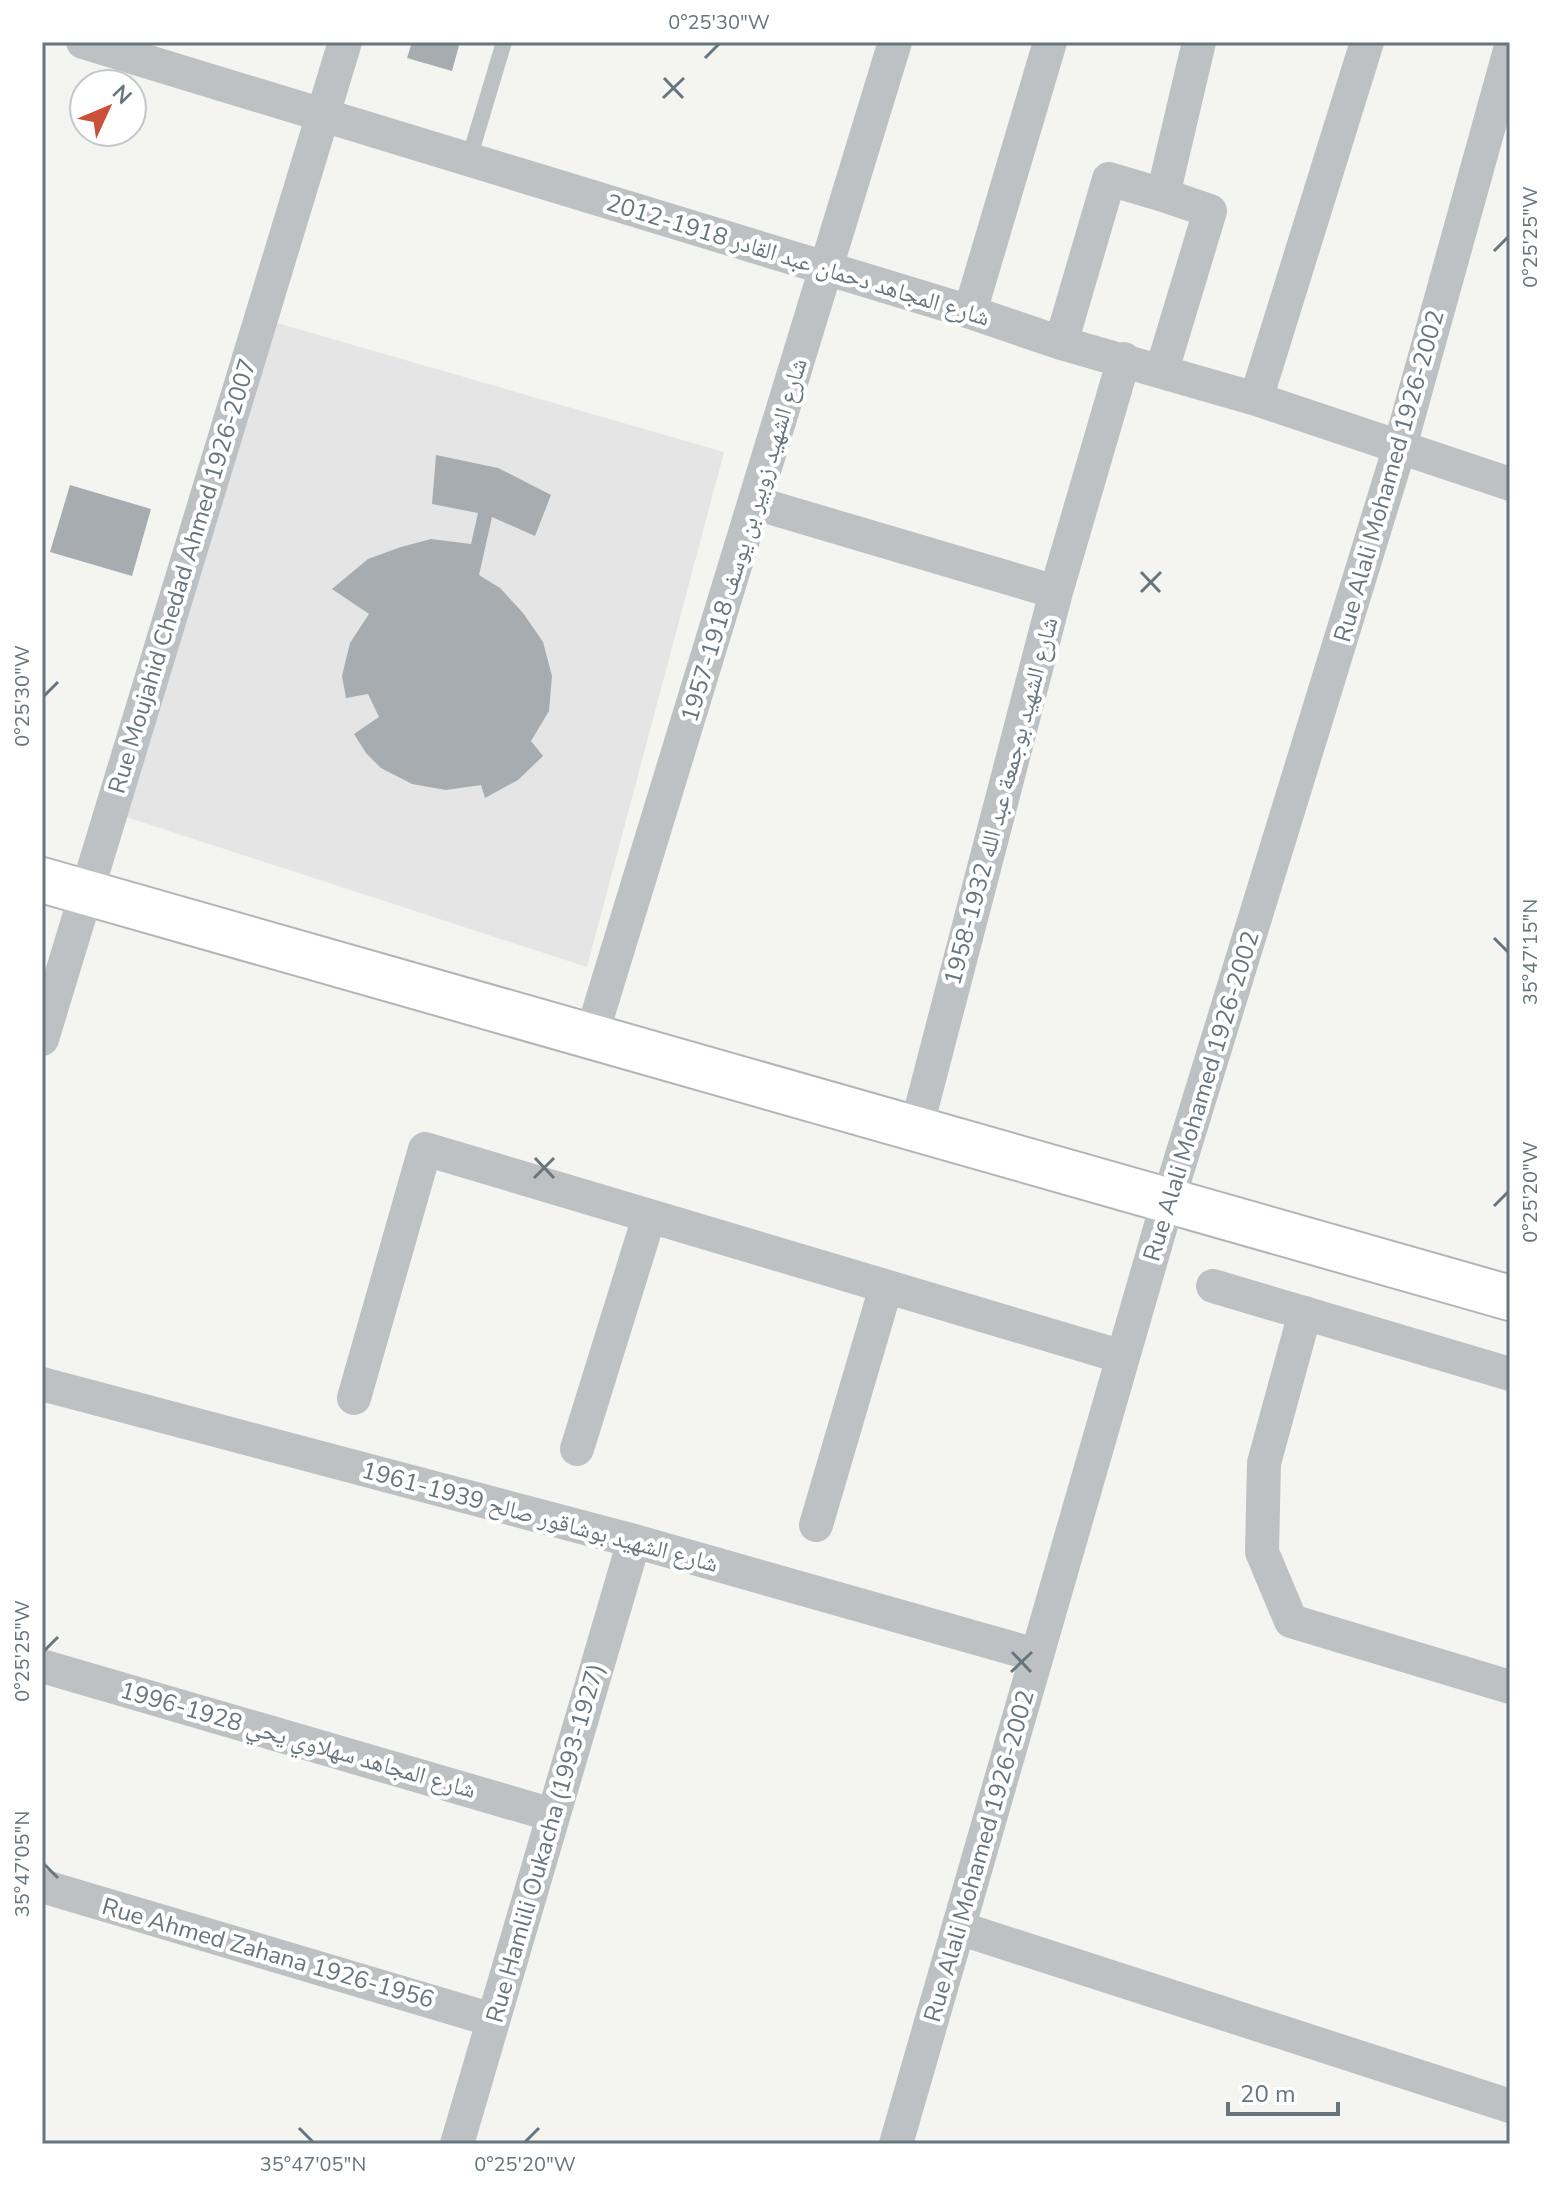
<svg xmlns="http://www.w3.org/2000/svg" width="1552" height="2186" viewBox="0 0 1552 2186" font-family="'Nunito Sans','Noto Naskh Arabic',sans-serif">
<rect width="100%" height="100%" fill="#f4f4f1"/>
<path fill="#e4e5e4" d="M270,321L724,452L587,967L120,815Z"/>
<path fill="#a6acb0" d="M412,42H460L452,71L407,58Z
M436,455L498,468L551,495L535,536L492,517L479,575L500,588L523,613L543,642L552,676L549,711L531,741L543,756L518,780L485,798L481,785L446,790L412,784L381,768L366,753L354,734L379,717L368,694L346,698L342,676L350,643L369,614L332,589L368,559L401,547L431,539L471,544L478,513L432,504Z
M70,485L151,509L132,576L50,552Z"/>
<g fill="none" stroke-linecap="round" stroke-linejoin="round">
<defs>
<path id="secondary" d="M42,880L1510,1298"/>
</defs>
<use href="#secondary" stroke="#b0b5b8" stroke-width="48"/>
<path stroke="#bec1c4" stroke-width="16" d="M469,159L504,42"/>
<path stroke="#bec1c4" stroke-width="34" d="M83,42L970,312L1061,343L1256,399L1510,484
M970,312L1050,42
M1061,343L1109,179L1163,195L1199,42
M1162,370L1210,211L1163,195
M1256,399L1367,42
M755,503L1056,592L916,1129
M1056,592L1124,359
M591,1037L895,42
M42,1039L345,42
M1213,1286L1510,1374
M1305,1313L1264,1463L1262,1552L1291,1621L1510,1687
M42,1384L634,1541L1036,1655
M354,1398L425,1149L1123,1357
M577,1449L649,1217
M816,1525L886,1287
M42,1666L553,1815
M42,1886L493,2020
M959,1928L1510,2106
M457,2144L634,1541
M896,2144L1168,1201L1401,443L1510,50"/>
<use href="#secondary" stroke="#fff" stroke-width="44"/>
</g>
<path fill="none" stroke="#67757e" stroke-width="3" d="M705,58L719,44M664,78L683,98M663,98L684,78M1494,251L1508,237M1141,572L1160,592M1141,592L1161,572M44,696L58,682M1494,938L1508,952M535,1158L554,1178M534,1178L554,1158M1494,1206L1508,1192M44,1651L58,1637M1012,1652L1031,1672M1011,1672L1032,1652M44,1864L58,1878M299,2128L313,2142M525,2142L539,2128"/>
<g text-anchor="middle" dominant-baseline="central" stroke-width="8" stroke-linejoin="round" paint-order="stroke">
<g font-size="24" fill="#67757e" stroke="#fff">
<text transform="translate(798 260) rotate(17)">شارع المجاهد دحمان عبد القادر 1918-2012</text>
<text transform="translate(1389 476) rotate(-74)">Rue Alali Mohamed 1926-2002</text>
<text transform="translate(744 540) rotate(-73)">شارع الشهيد زوبير بن يوسف 1918-1957</text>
<text transform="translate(182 576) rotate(-73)">Rue Moujahid Chedad Ahmed 1926-2007</text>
<text transform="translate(1001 801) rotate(-75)">شارع الشهيد بوجمعة عبد الله 1932-1958</text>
<text transform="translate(1201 1096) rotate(-73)">Rue Alali Mohamed 1926-2002</text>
<text transform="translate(540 1517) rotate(15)">شارع الشهيد بوشاقور صالح 1939-1961</text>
<text transform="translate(298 1740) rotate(16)">شارع المجاهد سهلاوي يحي 1928-1996</text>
<text transform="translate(545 1843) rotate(-74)">Rue Hamlili Oukacha (1993-1927)</text>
<text transform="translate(979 1856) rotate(-74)">Rue Alali Mohamed 1926-2002</text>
<text transform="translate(268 1953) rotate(16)">Rue Ahmed Zahana 1926-1956</text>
</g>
</g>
<rect width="1552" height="2186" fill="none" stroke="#ffffff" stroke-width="88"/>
<g transform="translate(108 108) rotate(46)"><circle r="38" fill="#ffffff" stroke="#c2c8cb" stroke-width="2"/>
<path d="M0-6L14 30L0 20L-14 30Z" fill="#cb5039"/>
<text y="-12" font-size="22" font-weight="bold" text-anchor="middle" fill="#67757e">N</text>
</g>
<path d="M1228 2102v12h110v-12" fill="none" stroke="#67757e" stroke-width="4"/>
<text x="1240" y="2102" font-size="24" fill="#67757e" stroke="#ffffff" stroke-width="6" paint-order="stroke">20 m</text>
<rect x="44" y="44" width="1464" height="2098" fill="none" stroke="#67757e" stroke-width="3"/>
<g font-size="20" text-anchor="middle" fill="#67757e">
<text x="719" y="29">0°25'30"W</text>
<text transform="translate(1530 237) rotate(-90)" y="7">0°25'25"W</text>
<text transform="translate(22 696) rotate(-90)" y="7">0°25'30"W</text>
<text transform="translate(1530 952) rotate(-90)" y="7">35°47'15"N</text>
<text transform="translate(1530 1192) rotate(-90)" y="7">0°25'20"W</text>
<text transform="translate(22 1651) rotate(-90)" y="7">0°25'25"W</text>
<text transform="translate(22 1864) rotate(-90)" y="7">35°47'05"N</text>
<text x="313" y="2171">35°47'05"N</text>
<text x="525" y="2171">0°25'20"W</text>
</g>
</svg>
